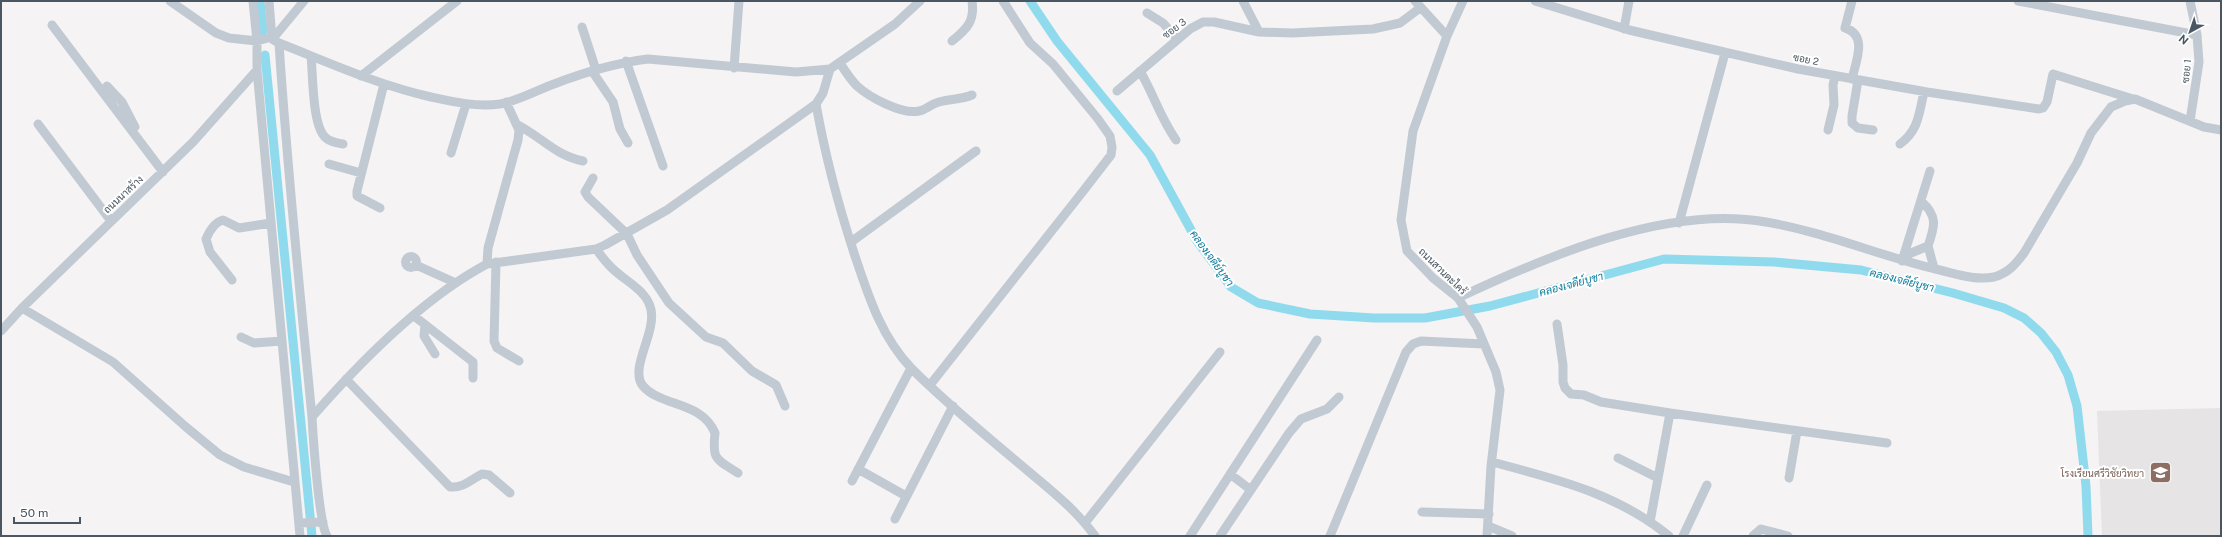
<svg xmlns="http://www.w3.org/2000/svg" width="2222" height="537" viewBox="0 0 2222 537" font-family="'Public Sans',Sarabun,sans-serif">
<rect width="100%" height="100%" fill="#f5f3f3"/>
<path fill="#e6e4e5" d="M2221,408V536H2102L2097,411Z"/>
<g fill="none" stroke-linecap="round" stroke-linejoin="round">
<path stroke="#90daee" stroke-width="9" d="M260,1L263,31
M1030,1L1057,41L1150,155L1197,241L1231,287L1258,303L1310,314L1374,318H1425L1490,306L1664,259L1774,262L1861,270L1953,293L2004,308L2024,318L2041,333L2056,352L2068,375L2077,406L2086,486L2088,536
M265,55L312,536"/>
<path stroke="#c1cad2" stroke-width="9" d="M170,1L216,33L229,38L257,41L275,36L304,1
M253,1L257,41V70L300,536
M269,1L272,39L279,43C330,63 378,85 431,97C454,102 476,107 500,104C518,101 537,90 554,84C585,72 616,63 648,59L796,72L830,69L895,24L920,1
M1243,1L1259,32
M1415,1L1447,36
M1463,1L1447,36L1413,131L1401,220L1407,251L1433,278L1458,298L1477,327L1496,372L1500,390L1491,466L1487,536
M1535,1L1629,30L1798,69L1927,92L2039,109L2043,108L2047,102L2053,74L2133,99
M1852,1L1845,28C1868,35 1856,61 1852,79
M2018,1L2197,35
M2190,1L2197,35L2199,62L2190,121
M1147,13L1163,23L1177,39
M52,25L163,172
M582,27L596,70
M1624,29L1629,1
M952,41C967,29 975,21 972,1
M279,43C287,168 300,292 312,417C313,436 319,524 327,536
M311,56C313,74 312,127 326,138C330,142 338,143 343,144
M626,61L663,166
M840,63C845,71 850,79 857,86C869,97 902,115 919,111C925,110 930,105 936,103C947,99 960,100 972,95
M734,68L739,1
M592,71L613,102L620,129L628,143
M1140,71C1154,95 1160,117 1176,140
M361,76L457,1
M1858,80L1852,116V123L1858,128L1873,130
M107,86L122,102L135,127
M1117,91L1190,29L1203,22H1214L1259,32L1292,33L1373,29L1400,23L1420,8
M816,104C825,155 838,204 854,253C868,295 881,337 912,369C948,405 989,438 1028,471C1052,491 1076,510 1095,536
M38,124L111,221
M516,124C542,137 554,155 583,161
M1828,130L1834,105L1833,85L1835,76
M1900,144C1919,130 1919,113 1924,92
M451,153L466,104
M329,164L361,173
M593,178L585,192L588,197L627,234L637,255L669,303L706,337L723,343L752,371L776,385L785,406
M380,208L357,196V191L384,84
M1679,223L1725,53
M851,242L976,151
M1928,246L1934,268
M596,249C600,254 604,260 609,265C621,279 644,288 650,306C659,330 628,368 643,386C661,407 702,401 715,433C712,460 716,459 738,473
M1904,256L1928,246C1935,226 1938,216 1921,201
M405.5 262a5.5 5.5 0 1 1 11 0a5.5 5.5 0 1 1-11 0Z
M1902,261L1930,171
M496,262L494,341L497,348L519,361
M487,264L488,248L518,140L519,130L506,102
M416,265L456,283
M232,280L210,252L206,239C209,232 215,222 223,220L239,228L271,223
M1458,298C1545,257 1668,204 1766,222C1824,232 1878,255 1935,269C1954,273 1974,281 1994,277C2008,273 2015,265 2024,253L2077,163L2091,133L2111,107L2125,101L2135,99L2204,127L2221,130
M22,308L113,362L186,427L220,455L244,467L294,482
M414,316L473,362V378
M1557,324L1563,365V382L1565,388L1571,394L1584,395L1601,402L1670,413
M425,325L424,336L435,354
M1,331L22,308L193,142L257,70
M241,337L254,343L282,341
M346,379L450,487C464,488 470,480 482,474L489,475L510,493
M930,385L1084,190L1111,155L1112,147L1110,136L1098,119L1053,64L1030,43L1003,1
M312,417C360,362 423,298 487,264L596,249L605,245L667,210L816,104L823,93L830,69
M1618,458L1658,478
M1492,462C1556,479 1616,493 1669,536
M858,469L906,496
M1230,474L1251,490
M1789,478L1797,431
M852,481L911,368
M1422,512L1489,514
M895,519L953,406
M1650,522L1670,413L1887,443
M299,523L323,522
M1085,523L1220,352
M1488,526L1512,536
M1190,536L1317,340
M1220,536L1289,433L1301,419L1327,409L1339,397
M1330,536L1406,352L1413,344L1421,341L1484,344
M1683,536L1707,485
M1753,536L1761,529L1788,536"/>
</g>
<defs>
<symbol id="school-square" viewBox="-11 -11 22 22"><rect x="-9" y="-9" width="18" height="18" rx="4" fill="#8d6e63" stroke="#fff"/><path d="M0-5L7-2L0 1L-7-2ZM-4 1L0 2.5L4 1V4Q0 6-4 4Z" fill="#fff"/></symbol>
</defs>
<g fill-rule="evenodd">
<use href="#school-square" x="2148" y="460" width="25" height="25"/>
</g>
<g text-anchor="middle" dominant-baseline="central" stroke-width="4" stroke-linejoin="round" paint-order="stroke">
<g font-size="10" fill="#4a5661" stroke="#fff">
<text transform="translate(1174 28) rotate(-37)">ซอย 3</text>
<text transform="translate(1806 59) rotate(11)">ซอย 2</text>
<text transform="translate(2186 71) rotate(-84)">ซอย 1</text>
<text transform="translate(123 194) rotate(-43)">ถนนนาสร้าง</text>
<text transform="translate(1443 271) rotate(44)">ถนนสวนตะไคร้</text>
</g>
<g font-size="10" fill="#785e54" stroke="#fff" text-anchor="end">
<text x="2144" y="473">โรงเรียนศรีวิชัยวิทยา</text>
</g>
<g font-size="11" font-style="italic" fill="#0c7c9b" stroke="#fff">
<text transform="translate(1212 258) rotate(54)">คลองเจดีย์บูชา</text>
<text transform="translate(1902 280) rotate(14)">คลองเจดีย์บูชา</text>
<text transform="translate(1571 284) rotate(-15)">คลองเจดีย์บูชา</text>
</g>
</g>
<rect width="2222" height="537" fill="none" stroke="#4a5661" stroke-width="4"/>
<g transform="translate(2190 32) rotate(220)" stroke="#ffffff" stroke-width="3" paint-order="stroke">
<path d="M0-3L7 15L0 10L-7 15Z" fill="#4a5661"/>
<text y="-6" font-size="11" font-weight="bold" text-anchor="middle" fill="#4a5661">N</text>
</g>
<path d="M14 517v6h66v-6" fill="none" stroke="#4a5661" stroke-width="2"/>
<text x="20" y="517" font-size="12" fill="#4a5661" stroke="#ffffff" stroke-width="3" paint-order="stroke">50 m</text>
</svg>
